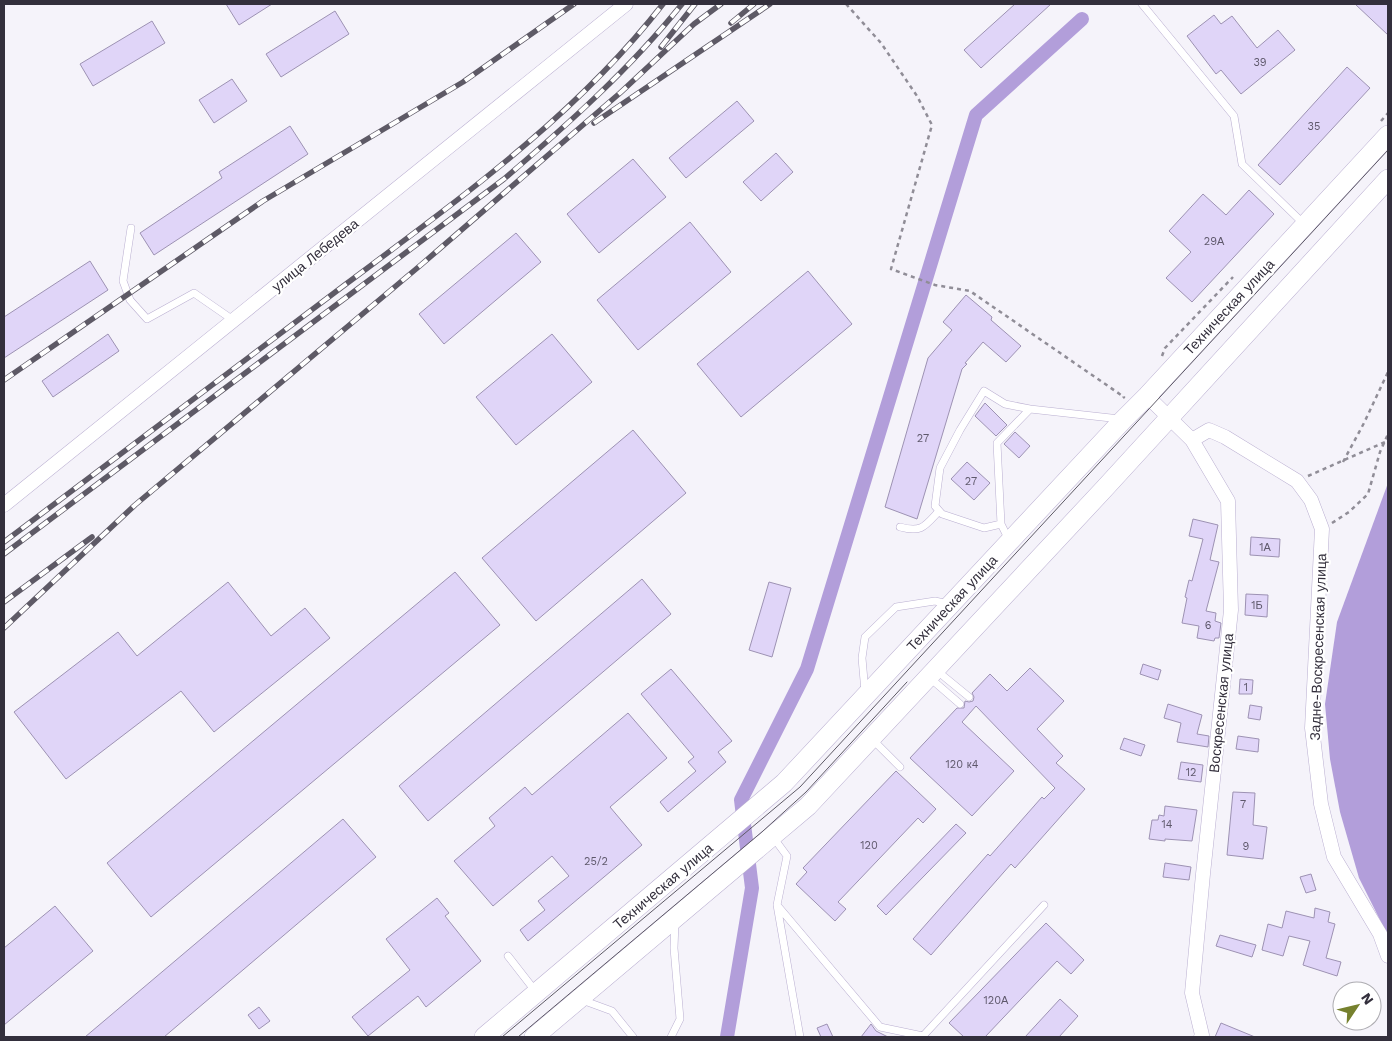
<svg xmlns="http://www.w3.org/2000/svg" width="1392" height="1041" viewBox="0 0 1392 1041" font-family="'Work Sans',sans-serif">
<rect width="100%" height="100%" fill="#f5f3fa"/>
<path fill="#b29eda" d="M1388,483V936L1359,878L1340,812L1330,759L1325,704L1337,622Z"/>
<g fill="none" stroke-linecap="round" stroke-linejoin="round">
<path stroke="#b29eda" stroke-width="14" d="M727,1037L752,888L741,800L807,669L976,115L1082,19"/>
</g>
<path fill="#e0d5f8" stroke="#9d92b3" d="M226,4H272L239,25Z
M1015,4H1051L981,68L964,50Z
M1355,4H1388V35Z
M335,11L349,34L281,77L266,54Z
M1214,15L1221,24L1232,16L1257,48L1278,30L1295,50L1241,94L1221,70L1216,74L1187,36Z
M152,21L165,43L93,86L80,64Z
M1347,67L1370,88L1280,185L1258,165Z
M232,79L247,101L214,123L199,100Z
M737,101L754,121L686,178L669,158Z
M290,126L308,154L154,255L140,233L222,178L219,172Z
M776,153L793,172L761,201L743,182Z
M633,159L666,197L599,253L567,214Z
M1249,190L1274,214L1192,302L1166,278L1191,252L1169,231L1203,194L1226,215Z
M690,222L731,272L638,350L597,300Z
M516,233L541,262L444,344L419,314Z
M90,261L108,290L4,358V317Z
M808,271L852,324L741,417L697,364Z
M966,295L992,317L991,320L1021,346L1006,362L983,342L965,363L967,364L962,369L917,519L885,507L928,358L952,330L943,322Z
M108,334L119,351L53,397L42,381Z
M552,334L592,382L516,445L476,397Z
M985,403L1007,425L996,436L975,416Z
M633,430L686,493L536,621L482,558Z
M1015,432L1030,446L1019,458L1004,444Z
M967,462L990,483L974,500L951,479Z
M1193,519L1218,525L1210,560L1219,562L1206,611L1216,613L1215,621L1221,623L1219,638H1215L1214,641L1197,638L1199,626L1182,623L1187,598L1185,597L1189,580L1192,581L1203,539L1189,536Z
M1251,537L1280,539L1279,557L1250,555Z
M455,572L500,625L151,917L107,863Z
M642,579L671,614L428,821L399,786Z
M228,582L271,636L305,608L330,638L214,732L181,691L66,779L14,712L118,632L137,656Z
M769,582L791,588L772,657L749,650Z
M1246,594L1268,595L1267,617L1245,615Z
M1143,664L1161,670L1158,680L1140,674Z
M1030,668L1064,701L1037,729L1063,756L1056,763L1085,789L1015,868L1011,864L931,955L913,939L988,854L990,856L1042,797L1044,799L1055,788L976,706L962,722L1014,771L972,816L910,758L957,708H964L965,701L969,702L973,701L974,697L972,693L990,674L1007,691Z
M671,669L732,741L718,752L726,762L668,812L660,802L696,771L688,762L694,757L641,694Z
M1240,679L1253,680L1252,694H1239Z
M1168,704L1202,715L1197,734L1209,736L1208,747L1177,742L1181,723L1164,718Z
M1250,705L1262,707L1260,720L1248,718Z
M628,713L667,758L610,807L642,845L528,941L520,930L545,910L538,901L569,876L552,856L493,906L454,861L495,826L489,818L525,787L532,795Z
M1238,736L1259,739L1258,752L1236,749Z
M1124,738L1145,745L1141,756L1120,749Z
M1181,762L1203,765L1201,782L1178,779Z
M896,771L936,809L923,823L918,818L838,902L846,909L835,921L796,884L807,872L803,868Z
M1233,792L1255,793L1253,825L1267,827L1263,859L1227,855Z
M1165,806L1197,810L1192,841L1165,839V841L1149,839L1152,820H1158L1159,815L1164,816Z
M343,819L376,857L164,1037H85Z
M956,824L966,833L886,915L877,906Z
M1165,863L1191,867L1189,880L1163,877Z
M1311,874L1316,890L1306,893L1300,877Z
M437,898L449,913L445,916L481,961L426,1007L418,996L368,1036L352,1017L410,970L386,939Z
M55,906L93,951L4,1025V948Z
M1315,908L1330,912L1328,922L1335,924L1326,958L1341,962L1337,976L1303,965L1310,941L1289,936L1283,956L1262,950L1268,924L1282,928L1286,911L1314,918Z
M1046,923L1084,960L1071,974L1057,961L985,1037H964L949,1023Z
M1220,935L1256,945L1252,957L1216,946Z
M1060,999L1078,1016L1059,1037H1025Z
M259,1007L270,1021L259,1029L248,1015Z
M1221,1023L1255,1037H1215Z
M827,1024L833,1037H821L817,1028Z
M871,1024L876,1031L888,1037H861Z"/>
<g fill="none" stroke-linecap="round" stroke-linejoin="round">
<defs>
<path id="lane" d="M1142,4L1234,116L1242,164L1305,225
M131,228L123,281L130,300L147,319L194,293L233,320
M1001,524L984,528L942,514L935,506L940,468L960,430L984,391L1005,404L1030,409
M900,527C922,533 925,526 939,511
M1009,540L1001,524L997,443L1030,409L1120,419
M936,670L969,697
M930,678L960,704
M865,692L862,658L865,637L896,607L935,601L948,604
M872,739L900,767
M773,837L787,856L777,905L880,1027L923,1036L1044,905
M777,905L800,1037
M508,956L536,992
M582,1000L612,1011L633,1037
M671,1037L680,1019L674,948L675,922"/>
<path id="street" d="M1147,396L1192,440L1228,501L1231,610L1203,874L1192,993L1202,1035L1201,1037
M1192,440L1209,430L1225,437L1297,481L1311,500L1322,529L1312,728L1321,804L1334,857L1380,934L1388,956
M4,505L626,4"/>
<path id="secondary" d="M484,1037L784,783L1123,420L1147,396L1388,135
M534,1037L808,806L1104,489L1388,179"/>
</defs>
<use href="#lane" stroke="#baafd1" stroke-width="8"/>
<use href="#street" stroke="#baafd1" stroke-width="15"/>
<use href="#secondary" stroke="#baafd1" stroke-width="20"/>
<path stroke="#908d97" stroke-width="2.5" stroke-dasharray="4 4" stroke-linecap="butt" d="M846,4L881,43L917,96L932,125L891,269L935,285L970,291L1124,397L1123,398
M1381,121L1388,113
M1162,356L1165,348L1233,277
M1343,462L1364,423L1388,372
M1308,476L1385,442
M1332,523L1349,512L1368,494L1380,452L1388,434"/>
<use href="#lane" stroke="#fff" stroke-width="7"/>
<use href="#street" stroke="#fff" stroke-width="14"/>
<use href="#secondary" stroke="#fff" stroke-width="19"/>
<path stroke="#5e5a66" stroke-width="1" d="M502,1037L800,787L1388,150
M518,1037L763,831L806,792L907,682"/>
<defs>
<path id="rail" d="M731,23L754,4
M661,47L695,4
M594,123L770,4
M4,380L263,201L463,82L574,4
M4,542C118,456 232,370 346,284C458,200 576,116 663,4
M4,554L504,179C567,125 630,69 682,4
M4,602L92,537
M4,628L135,505L422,264L620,93L694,24L721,4"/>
</defs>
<use href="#rail" stroke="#5e5a66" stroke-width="5.5"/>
<use href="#rail" stroke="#fff" stroke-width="4" stroke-dasharray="11" stroke-linecap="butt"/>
</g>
<g text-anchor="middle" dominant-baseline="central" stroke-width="4.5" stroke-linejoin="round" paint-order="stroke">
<g font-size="11" fill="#5e586b">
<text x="1260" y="62">39</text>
<text x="1314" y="126">35</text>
<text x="1214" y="241">29А</text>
<text x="923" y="438">27</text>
<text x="971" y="481">27</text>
<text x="1265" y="547">1А</text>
<text x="1257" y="605">1Б</text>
<text x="1208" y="625">6</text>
<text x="1246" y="687">1</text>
<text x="962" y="764">120 к4</text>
<text x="1191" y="772">12</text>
<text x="1243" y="804">7</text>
<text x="1167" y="824">14</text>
<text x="869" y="845">120</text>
<text x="1246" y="846">9</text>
<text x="596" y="861">25/2</text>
<text x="996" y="1000">120А</text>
</g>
<g font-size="14" fill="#332f3c" stroke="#fff">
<text transform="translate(315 255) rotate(-39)">улица Лебедева</text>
<text transform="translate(1229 307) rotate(-47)">Техническая улица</text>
<text transform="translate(952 603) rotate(-47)">Техническая улица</text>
<text transform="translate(1318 647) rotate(-88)">Задне-Воскресенская улица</text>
<text transform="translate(1221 703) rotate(-84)">Воскресенская улица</text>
<text transform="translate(663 886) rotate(-40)">Техническая улица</text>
</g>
</g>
<rect width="1392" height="1041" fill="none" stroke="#332f3c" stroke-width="10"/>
<g transform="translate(1357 1006) rotate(55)"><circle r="24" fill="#ffffff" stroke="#adacb1"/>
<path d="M0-4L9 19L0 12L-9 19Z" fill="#76812e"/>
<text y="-8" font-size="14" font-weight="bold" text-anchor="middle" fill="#332f3c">N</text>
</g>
</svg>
